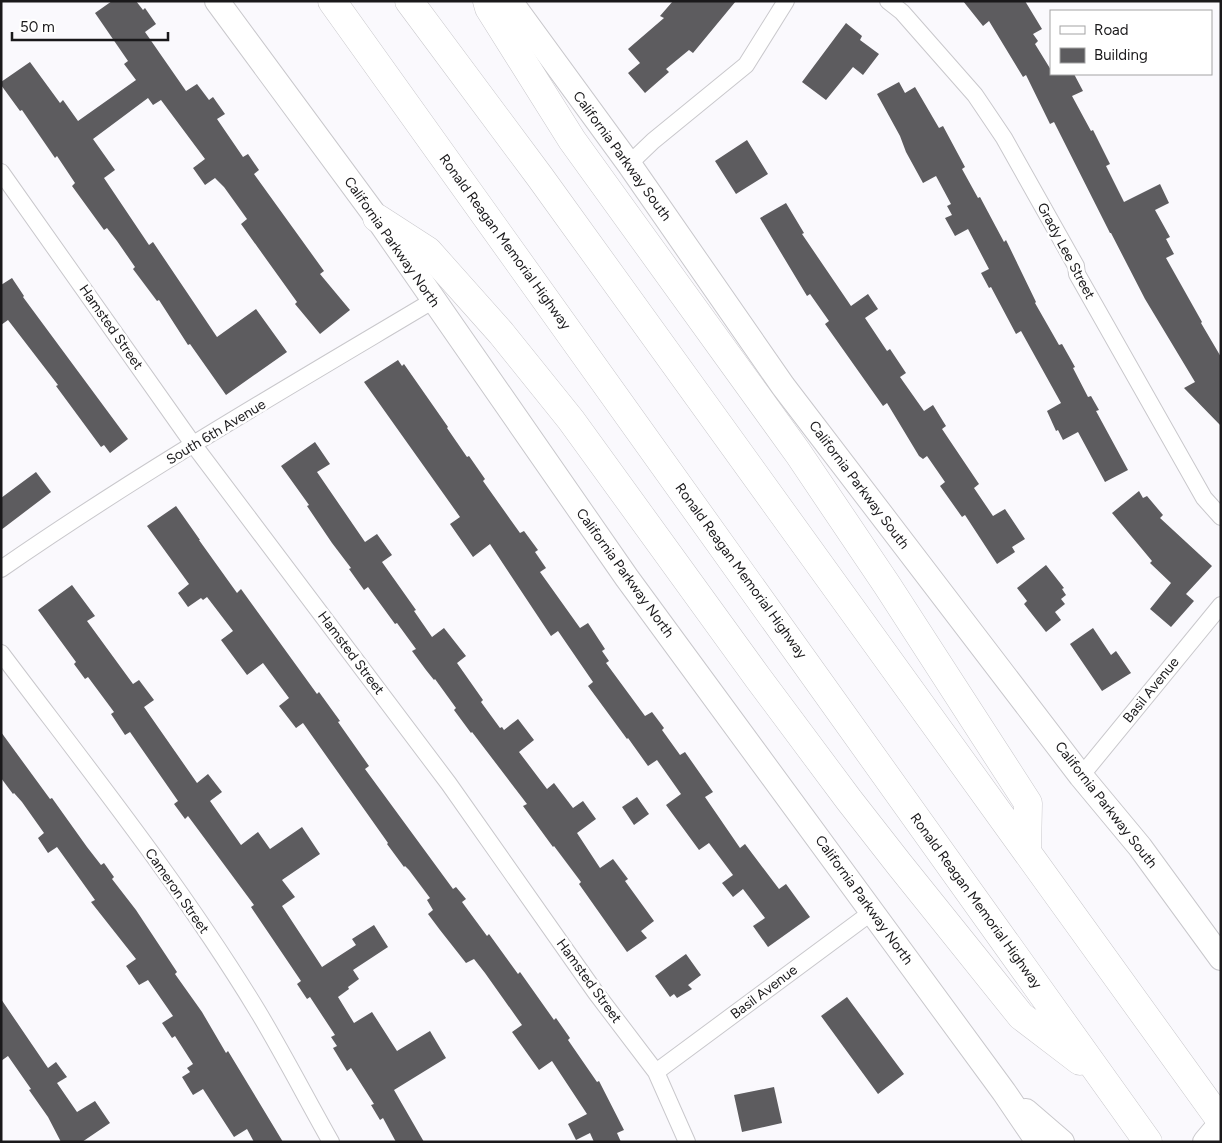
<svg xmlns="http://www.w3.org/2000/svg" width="1222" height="1143" viewBox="0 0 1222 1143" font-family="Figtree,sans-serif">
<rect width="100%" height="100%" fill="#faf9fd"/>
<path fill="#5d5c5f" d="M112,1H136L143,10L145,8L156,24L145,32L186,91L197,84L209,100L213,97L225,114L217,119L243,157L248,154L259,170L254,174L324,271L320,274L350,310L320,334L295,304L297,302L241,224L247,219L224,187L215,178L205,185L193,168L205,159L161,100L153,105L148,98L93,139L115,170L104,178L149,245L153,242L217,337L256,309L287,352L226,395L190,344L188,345L159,300L157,301L133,269L135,267L117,241L107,228L104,230L72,186L75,183L57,156L55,158L22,110L20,111L1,85V82L30,62L60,103L63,100L78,121L136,80L124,64L128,61L95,13Z
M673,1H736L693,53L689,50L666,69L669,72L645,93L628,73L640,63L628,49L664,18L660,16Z
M963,1H1025L1042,29L1033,34L1038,41L1035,44L1051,70V74H1074L1083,91L1072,96L1091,131L1093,130L1110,164L1106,166L1124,202L1160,184L1169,203L1155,210L1170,237L1166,239L1174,254L1166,258L1202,322L1201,323L1221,357V426L1184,388L1195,382L1145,299L1111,233H1110L1054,122L1050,124L1026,75L1023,77L989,21L983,26Z
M846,23L862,36L860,40L879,54L863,75L853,67L826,100L802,82Z
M899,82L905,93L915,87L939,128L943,126L965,167L962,169L978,198L980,197L1004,242L1006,240L1036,302L1035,303L1059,345L1062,344L1075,367L1073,368L1088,397L1091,396L1099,410L1096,411L1128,470L1105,482L1078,432L1063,440L1058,430L1056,431L1047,411L1061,403L1021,331L1016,334L991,287L989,288L981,273L989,269L968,229L955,236L945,218L952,215L947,206L951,204L936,176L923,183L906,152L900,136L877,94Z
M747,140L768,174L736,194L715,161Z
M786,203L804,233L802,234L851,306L868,294L878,309L865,318L887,351L890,349L906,373L900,377L924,411L933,405L946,426L942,429L979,484L974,488L993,516L1005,509L1025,539L1012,547L1015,552L997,564L965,515L962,517L940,486L945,482L927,456L923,459L919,456L887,403L883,406L825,324L829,321L810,294L807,296L760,218Z
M12,278L24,296L23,297L128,439L110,453L104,445L101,447L56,386L58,385L8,320L1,325V285Z
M398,360L402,366L404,364L448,427L447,428L467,457L469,456L485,479L483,481L520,533L524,531L538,550L535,552L546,568L540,572L580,628L588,623L605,649L602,651L609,661L606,663L645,716L652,712L664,728L662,730L680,755L685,752L713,792L705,797L740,848L745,844L779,889L786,884L810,917L768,947L753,926L765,918L743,889L733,897L722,883L733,875L709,843L699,850L666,805L681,794L657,760L648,766L628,738L627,739L588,686L593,682L558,631L551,636L490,544L473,557L450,524L460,517L364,382Z
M315,442L330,464L317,472L365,542L377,534L392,555L382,562L416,610L414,611L432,637L444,628L466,656L457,663L483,700L481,702L500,728L502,727L504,730L518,719L534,740L519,752L547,789L554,783L573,808L583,801L596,819L577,833L600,868L613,859L628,879L625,881L654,921L641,931L647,938L627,952L579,884L581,882L554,846L553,847L523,806L527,804L472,732L471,733L454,710L456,708L435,679L434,680L426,670L412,651L416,649L397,623L395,624L368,587L364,590L349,569L351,568L332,543L307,506L309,505L281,466Z
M36,472L51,492L1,530V498Z
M1139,491L1143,498L1147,496L1163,515L1160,518L1212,566L1186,594L1194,601L1171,627L1150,609L1171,583L1150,563L1152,561L1112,513Z
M176,506L200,540H199L237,593L241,589L317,694L319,692L340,721L338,722L369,766L365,769L453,889L456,887L466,899L462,902L487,936L489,934L518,974L520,972L554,1020L556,1018L570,1038L568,1040L597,1082L599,1081L624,1130L617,1133L621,1142H594L590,1133L576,1140L568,1124L587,1114L552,1061L539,1070L512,1032L522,1025L485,973L474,959L466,963L440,930L428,914L433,910L427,900L430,898L409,870L405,866L404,867L387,844L388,843L303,723L296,728L279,706L289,698L263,663L247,675L221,640L233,631L207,597L203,600L201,598L188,607L178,593L189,584L147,526Z
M1046,565L1064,588L1062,589L1066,595L1061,599L1065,604L1055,612L1061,620L1046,632L1024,604L1027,601L1017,588Z
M72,585L95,616L87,621L133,684L139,680L154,700L144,707L197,783L208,774L222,792L210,801L241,845L258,832L270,849L302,827L320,854L282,880L295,897L282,906L322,967L356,945L352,939L374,925L388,947L353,970L359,979L348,987L349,989L338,997L354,1023L372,1012L397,1051L430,1031L446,1058L394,1090L424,1142H396L383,1118L380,1120L371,1105L374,1104L351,1068L347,1071L333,1048L337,1046L331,1037L335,1035L310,997L307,999L297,984L301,981L251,907L254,905L188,816L185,819L174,804L178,801L130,732L125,735L111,714L114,712L88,677L85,679L74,664L76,662L38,610Z
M1093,628L1111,655L1116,651L1131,673L1102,691L1070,644Z
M1,732L50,799L52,798L87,847L101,865L104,863L114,877L112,879L136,910L177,972L175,974L202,1012L226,1053L228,1051L283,1142H254L247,1129L234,1137L203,1089L193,1095L182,1077L190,1072L187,1068L193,1064L175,1036L172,1038L162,1023L173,1016L148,980L139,985L126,966L136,959L91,902L95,900L57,847L48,853L38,838L44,833L22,802L14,793L13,794L1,778Z
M637,797L649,814L634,825L622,807Z
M686,954L701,975L688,985L692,989L677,998L674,994L670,997L655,976Z
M847,997L904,1074L878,1094L821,1016Z
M1,999L48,1068L56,1062L67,1077L57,1083L77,1112L95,1101L110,1123L82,1142H61L48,1117L29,1090L31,1089L8,1056L1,1061Z
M774,1087L782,1123L742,1132L734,1095Z"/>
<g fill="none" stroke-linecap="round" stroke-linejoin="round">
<defs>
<path id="street" d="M888,1L902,12L975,95L1004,138L1076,266L1077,274L1204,498L1221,517
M629,164L653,141L746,65L786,1
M1,172L193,444L449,784L596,993L656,1072L687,1142
M1,569C141,472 288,387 434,300
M1,653C89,770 181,885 257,1010C283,1053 306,1098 331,1142
M1081,776L1221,605
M656,1072L872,912"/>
<path id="secondary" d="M217,1L377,218L627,578L1004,1092L1038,1142
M510,1L629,164L783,386L1081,776L1140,847L1221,958
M1026,1111L1062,1142
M1205,1142L1221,1123"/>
<path id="highway" d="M332,1L1148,1142
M409,1L540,177L1221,1121
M487,1L489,8L572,140L798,453L887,585L1028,803L1027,851
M377,218L428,251L501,333L571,420L758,678L849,800L899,864L1021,1016L1080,1061"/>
</defs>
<use href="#street" stroke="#c9c8cc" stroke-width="18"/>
<use href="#secondary" stroke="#c9c8cc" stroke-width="26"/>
<use href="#highway" stroke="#c9c8cc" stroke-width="29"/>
<use href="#street" stroke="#fff" stroke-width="16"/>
<use href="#secondary" stroke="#fff" stroke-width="24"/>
<use href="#highway" stroke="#fff" stroke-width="28"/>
</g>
<g text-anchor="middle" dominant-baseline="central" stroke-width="5" stroke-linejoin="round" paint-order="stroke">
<g font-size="14" fill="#1a191b" stroke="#fff">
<text transform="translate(622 156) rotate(54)">California Parkway South</text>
<text transform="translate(392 242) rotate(55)">California Parkway North</text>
<text transform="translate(505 242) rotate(54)">Ronald Reagan Memorial Highway</text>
<text transform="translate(1066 251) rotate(62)">Grady Lee Street</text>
<text transform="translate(111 327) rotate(55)">Hamsted Street</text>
<text transform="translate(216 432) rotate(-31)">South 6th Avenue</text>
<text transform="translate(859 485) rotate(53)">California Parkway South</text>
<text transform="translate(741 571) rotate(54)">Ronald Reagan Memorial Highway</text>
<text transform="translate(625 573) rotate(54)">California Parkway North</text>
<text transform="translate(351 653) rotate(53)">Hamsted Street</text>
<text transform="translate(1151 690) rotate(-51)">Basil Avenue</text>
<text transform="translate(1106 805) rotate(52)">California Parkway South</text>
<text transform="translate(177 891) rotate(55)">Cameron Street</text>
<text transform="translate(864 900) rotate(54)">California Parkway North</text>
<text transform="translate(976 901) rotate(54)">Ronald Reagan Memorial Highway</text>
<text transform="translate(589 981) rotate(54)">Hamsted Street</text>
<text transform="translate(764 992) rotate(-37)">Basil Avenue</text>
</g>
</g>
<rect width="1222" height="1143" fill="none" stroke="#1a191b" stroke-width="5"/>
<rect x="1050" y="10" width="162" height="65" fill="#ffffff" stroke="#a3a3a4"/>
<rect x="1060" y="26" width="25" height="8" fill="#ffffff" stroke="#a3a3a4"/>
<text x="1094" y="35" font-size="15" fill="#1a191b">Road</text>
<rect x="1060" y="48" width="25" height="15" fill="#5d5c5f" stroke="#a3a3a4"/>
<text x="1094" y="60" font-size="15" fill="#1a191b">Building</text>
<path d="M12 32v8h156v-8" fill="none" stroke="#1a191b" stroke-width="2.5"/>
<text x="20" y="32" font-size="15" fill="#1a191b" stroke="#ffffff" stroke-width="4" paint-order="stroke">50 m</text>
</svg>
